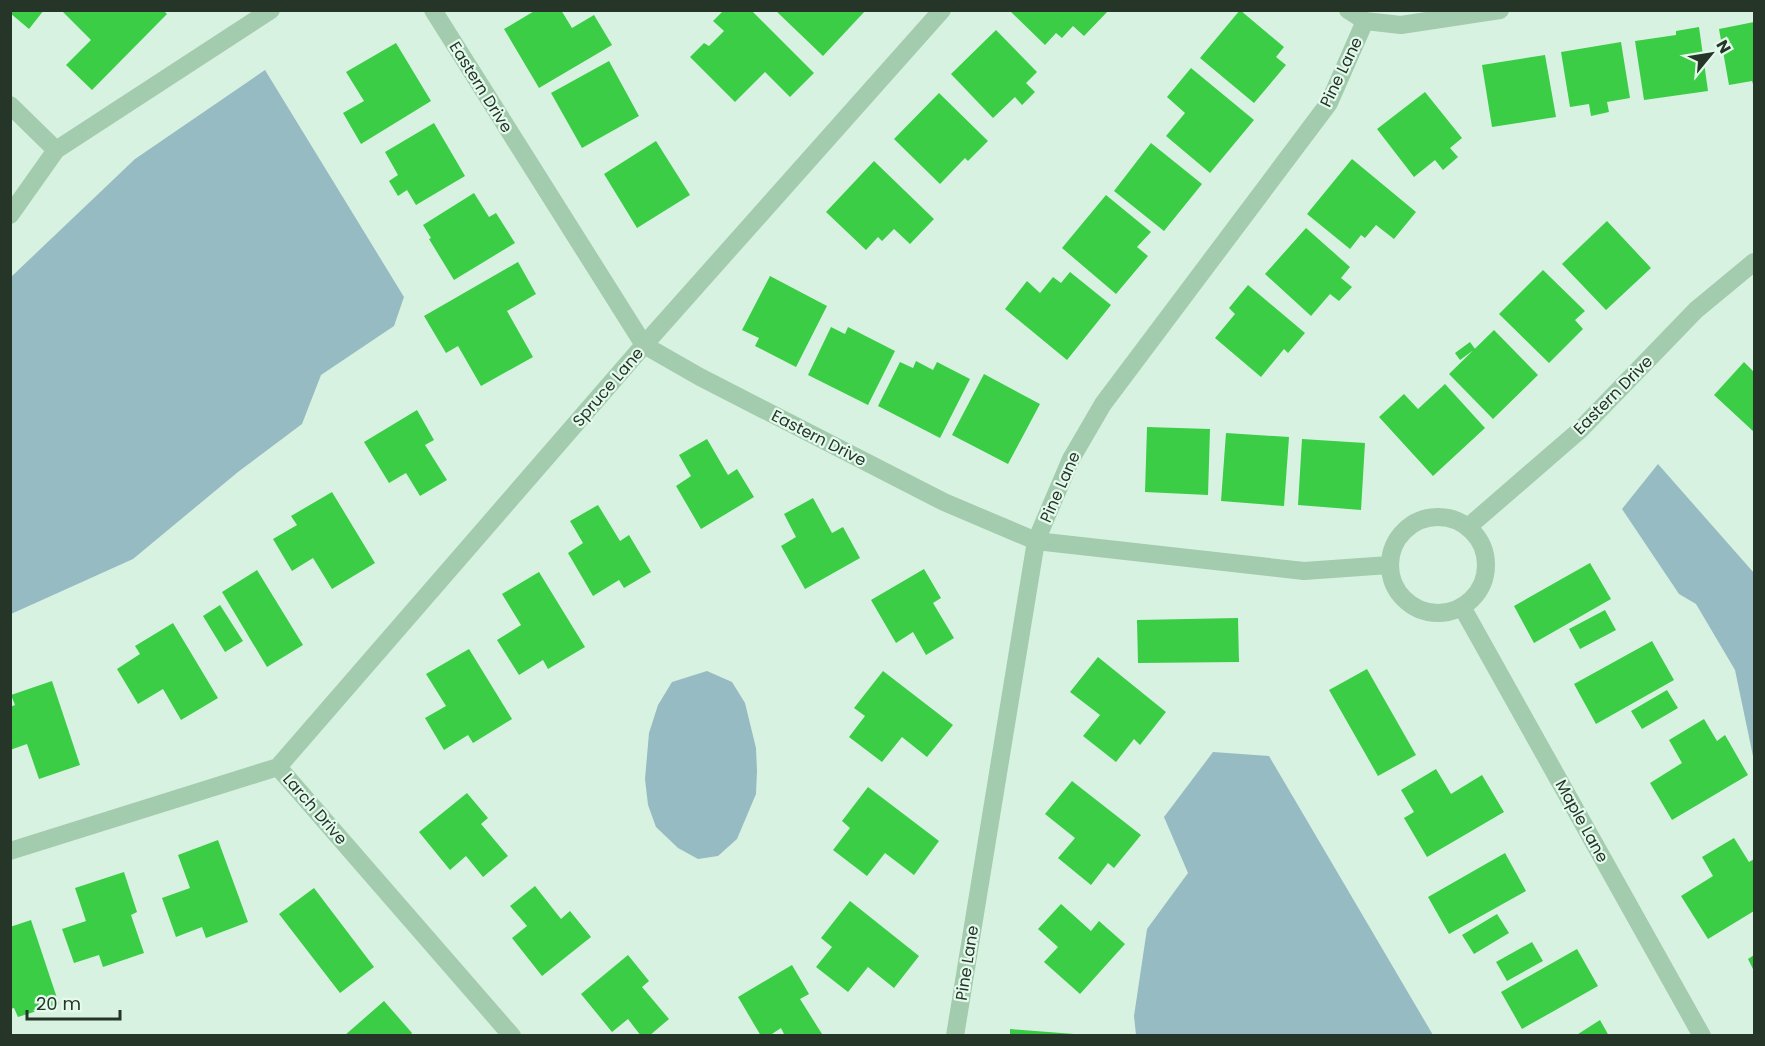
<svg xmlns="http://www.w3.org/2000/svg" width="1765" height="1046" viewBox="0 0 1765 1046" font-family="Poppins,sans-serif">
<rect width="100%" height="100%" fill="#d7f2e1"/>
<path fill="#97bbc2" d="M265,70L404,297L394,326L321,375L302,424L238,472L133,559L11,614V277L135,159Z
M1658,464L1754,573V761L1735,670L1696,604L1679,594L1622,509Z
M707,671L732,682L745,703L756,748L757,771L756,794L737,839L718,856L698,859L678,848L656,827L648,805L645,779L649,733L658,705L672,682Z
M1213,752L1269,756L1433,1035H1136L1134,1016L1147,929L1188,873L1164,817Z"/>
<path fill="#3bcd45" d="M10,10H44L29,29L10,13Z
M61,10H163L167,14L92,90L66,65L91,40Z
M536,10H561L572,28L594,15L612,45L539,88L504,29Z
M724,10H751L814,73L790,97L765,72L735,102L690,57L704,43L709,46L724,31L713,21Z
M775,10H866L823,56Z
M1009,10H1109L1084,36L1073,26L1062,38L1056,33L1045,45Z
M1240,10L1284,47L1276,57L1286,65L1254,103L1200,58Z
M1754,22V87L1752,81L1729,85L1719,29Z
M1699,27L1708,91L1644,100L1635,41L1676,35V31Z
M996,30L1037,72L1026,83L1035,92L1022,105L1015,97L993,118L951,74Z
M1621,42L1630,98L1607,102L1609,112L1591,116L1589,104L1570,107L1561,52Z
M396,43L431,101L361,144L343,113L364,101L346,72Z
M1545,55L1556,117L1492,127L1482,65Z
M609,61L639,116L582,148L551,93Z
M1191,68L1254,120L1210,173L1166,136L1185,113L1167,97Z
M1425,92L1462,138L1450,148L1458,157L1443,170L1435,160L1414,177L1377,129Z
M939,93L988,141L968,161L965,158L940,184L894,139Z
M434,123L465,176L416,205L407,190L398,196L389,181L398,175L385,152Z
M656,141L690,195L637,228L604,174Z
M1151,143L1202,184L1164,231L1114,191Z
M1352,159L1416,212L1394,239L1376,225L1365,238L1361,235L1350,249L1307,214Z
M874,161L934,219L910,244L894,229L882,241L878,237L866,250L826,212Z
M474,193L489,217L496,213L515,243L454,280L429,239L431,238L423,225Z
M1106,195L1151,232L1137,247L1148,256L1116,294L1062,248Z
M1607,221L1651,268L1606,310L1562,264Z
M1306,228L1350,267L1341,278L1352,287L1339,301L1330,294L1311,316L1265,274Z
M518,262L536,294L507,311L533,357L481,386L458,346L446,353L424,316Z
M1543,270L1585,311L1575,320L1583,329L1549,363L1499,314Z
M1070,272L1111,305L1067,360L1005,309L1027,281L1040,293L1053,277L1061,283Z
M770,276L827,306L796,367L755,346L759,338L742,330Z
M1248,285L1305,333L1288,353L1284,349L1261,377L1215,338L1235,314L1229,308Z
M831,327L845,334L848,327L895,351L868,405L808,375Z
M1494,330L1538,375L1493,419L1449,374Z
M1470,342L1475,349L1460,360L1455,353Z
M916,361L933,370L937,362L970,379L940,438L878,406L900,362L913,368Z
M1744,362L1754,372V432L1714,395Z
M984,374L1040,404L1008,464L952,435Z
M1445,384L1485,428L1433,476L1379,417L1404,394L1418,409Z
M417,410L434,440L425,445L447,480L420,496L406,473L389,483L364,442Z
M1147,427L1210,429L1208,495L1145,492Z
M1226,433L1289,437L1284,506L1221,501Z
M707,439L728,475L737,469L754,497L701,529L676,486L691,476L679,455Z
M1302,439L1365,443L1361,510L1298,505Z
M332,492L375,563L332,589L313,558L292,571L273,539L297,525L291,516Z
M813,498L832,533L843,527L860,558L805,589L781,546L796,537L784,514Z
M598,505L620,541L629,535L651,572L624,588L619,580L593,596L568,553L583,543L570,521Z
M1590,563L1611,599L1534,643L1514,606Z
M924,569L941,598L933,603L954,638L926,655L913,632L896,643L871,600Z
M257,570L303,645L267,667L222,592Z
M539,572L585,647L548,669L543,660L519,675L497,640L521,625L502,594Z
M220,605L243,641L225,652L203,616Z
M1605,610L1616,630L1580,649L1569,629Z
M1238,618L1239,662L1138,663L1137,620Z
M173,623L218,698L181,720L163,689L138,704L117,669L140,654L135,646Z
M1652,641L1674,680L1596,724L1574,684Z
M469,649L512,719L473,743L468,735L444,750L425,718L446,706L426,674Z
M1098,657L1166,712L1140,745L1134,739L1116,762L1083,736L1100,715L1070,692Z
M1367,669L1416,755L1378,776L1329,690Z
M883,671L953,725L927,757L902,737L882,762L849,737L865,716L854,708Z
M52,681L80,765L39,779L27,744L10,750V707L15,705L11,695Z
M1667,690L1678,708L1642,729L1631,711Z
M1704,719L1717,741L1725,735L1748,775L1672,820L1650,783L1682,763L1669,740Z
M1436,769L1451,794L1482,775L1504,812L1427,857L1404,818L1414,812L1401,790Z
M1072,781L1141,835L1114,868L1108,863L1091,885L1058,858L1075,838L1045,814Z
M868,787L939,841L914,875L885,853L867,876L833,850L850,828L842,821Z
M467,793L488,818L481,824L508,856L483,877L466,856L450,870L419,832Z
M1734,838L1749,862L1754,859V911L1708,939L1681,896L1713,876L1702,857Z
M218,840L248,922L206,938L202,927L176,937L162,898L190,888L178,855Z
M1505,853L1526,891L1449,934L1428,897Z
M124,872L137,912L131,915L144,953L103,967L99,955L74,963L62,929L86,921L75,888Z
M535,886L561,919L570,911L591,937L542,976L512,938L527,926L510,906Z
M314,888L374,967L340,993L279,914Z
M850,901L919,956L894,988L868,967L848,992L816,967L832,947L821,938Z
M1061,904L1091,931L1099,921L1125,944L1080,994L1044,962L1058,947L1038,929Z
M1497,914L1509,933L1474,954L1462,935Z
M31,920L59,1004L18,1017L14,1008L10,1009V927Z
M1532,942L1543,961L1507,981L1496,962Z
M1577,949L1598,986L1522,1029L1501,992Z
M628,955L649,981L642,987L669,1019L649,1036H641L628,1019L612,1032L581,994Z
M1754,955V971L1748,959Z
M792,965L809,994L800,999L822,1034L785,1036L781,1028L769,1036H761L738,997Z
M384,1001L412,1033L409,1036H344Z
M1600,1020L1609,1036H1575Z
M1010,1029L1074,1034V1036H1010Z"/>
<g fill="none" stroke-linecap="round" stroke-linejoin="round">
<path stroke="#a3cbae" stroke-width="18" d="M433,10L644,345L700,377L944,502L1036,541L1304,571L1389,565
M1348,10L1365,21L1401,25L1500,10
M10,105L56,150
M10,215L56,150L271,10
M1390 565a48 48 0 1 1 96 0a48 48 0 1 1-96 0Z
M1468,527L1580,430L1696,310L1754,262
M1462,607L1702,1036
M278,767L644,345L942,10
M278,767L512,1036
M10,851L278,767
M955,1036L1036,541L1071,459L1103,404L1329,103L1365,21"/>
</g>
<g text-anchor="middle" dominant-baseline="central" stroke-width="4.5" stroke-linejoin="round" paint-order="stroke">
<g font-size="16" fill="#253528" stroke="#e4faec">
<text transform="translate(1341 72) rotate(-64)">Pine Lane</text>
<text transform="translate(481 87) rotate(58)">Eastern Drive</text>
<text transform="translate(608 387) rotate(-49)">Spruce Lane</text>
<text transform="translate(1613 395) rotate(-45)">Eastern Drive</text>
<text transform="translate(819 438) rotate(27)">Eastern Drive</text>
<text transform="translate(1060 487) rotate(-66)">Pine Lane</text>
<text transform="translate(315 809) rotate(49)">Larch Drive</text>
<text transform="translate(1582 821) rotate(61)">Maple Lane</text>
<text transform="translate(967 963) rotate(-81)">Pine Lane</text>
</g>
</g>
<rect width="1765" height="1046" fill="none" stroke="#253528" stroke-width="24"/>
<g transform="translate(1711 54) rotate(60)" stroke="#e4faec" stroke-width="4.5" paint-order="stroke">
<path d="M0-4.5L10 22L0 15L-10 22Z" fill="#253528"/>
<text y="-9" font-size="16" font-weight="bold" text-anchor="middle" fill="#253528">N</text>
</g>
<path d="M27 1010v9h93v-9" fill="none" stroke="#253528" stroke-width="3"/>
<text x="36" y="1010" font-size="18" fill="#253528" stroke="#e4faec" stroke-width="4.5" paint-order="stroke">20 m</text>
</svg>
